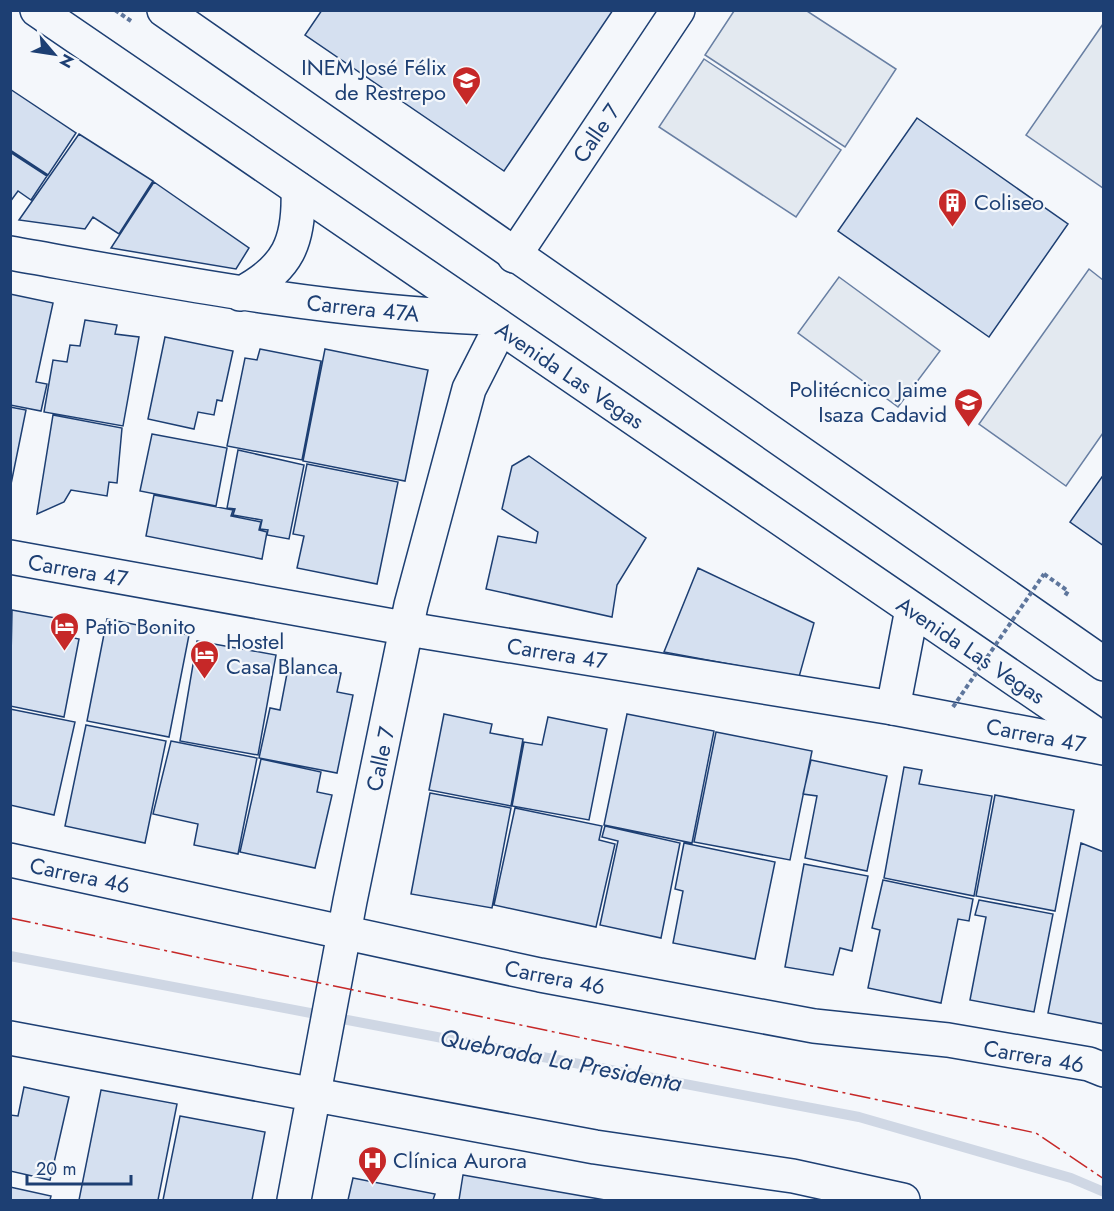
<svg xmlns="http://www.w3.org/2000/svg" width="1114" height="1211" viewBox="0 0 1114 1211" font-family="Jost,sans-serif">
<rect width="100%" height="100%" fill="#f4f7fb"/>
<path fill="#e3e9f0" stroke="#687fa3" stroke-width="1.5" d="M734,11H807L896,69L845,147L705,55Z
M1103,24V188L1026,135Z
M704,59L841,150L796,217L659,127Z
M1089,269L1103,280V433L1066,486L979,424Z
M839,277L940,351L898,407L798,333Z"/>
<g fill="none" stroke-linecap="round" stroke-linejoin="round">
<path stroke="#cfd7e4" stroke-width="10" d="M10,956L859,1117L1071,1178L1104,1192"/>
</g>
<path fill="#d5e0f0" stroke="#1d3f73" stroke-width="1.5" d="M322,10H613L504,171L305,35Z
M10,89L76,133L48,175L10,150Z
M917,118L1068,224L989,337L838,231Z
M79,134L153,181L119,234L93,217L85,229L19,220Z
M10,152L47,176L31,200L18,191L10,202Z
M154,182L249,248L236,269L111,248Z
M10,294L53,303L36,382L47,384L41,411L10,405Z
M85,320L117,325L115,334L139,337L123,426L44,412L53,360L67,362L70,345L80,346Z
M165,337L233,351L222,401L217,400L214,415L198,412L194,429L148,419Z
M260,349L321,361L302,460L227,446L245,358L257,360Z
M325,349L428,370L405,481L303,461Z
M10,407L26,410L10,489Z
M53,415L122,428L117,483L109,482L107,496L71,490L64,502L37,514Z
M152,434L227,448L216,506L140,491Z
M238,450L304,465L289,539L267,535L268,530L260,529L262,520L233,515L235,509L227,508Z
M529,456L646,538L617,585L612,617L486,589L498,536L536,543L538,532L502,509L512,466Z
M307,464L398,482L377,584L297,568L304,536L293,534Z
M1104,474V546L1070,522Z
M154,495L233,510L231,516L261,522L259,530L267,532L262,559L146,536Z
M698,568L814,623L799,677L664,652Z
M12,610L72,621L69,637L79,639L64,717L10,706Z
M107,619L189,635L169,737L87,721Z
M197,641L276,655L258,755L180,741Z
M289,663L341,673L337,692L353,695L337,773L259,758L270,708L280,710Z
M10,709L75,722L54,815L10,805Z
M444,714L492,724L490,733L523,739L511,806L429,790Z
M627,714L714,731L692,843L604,825Z
M548,717L607,729L589,820L512,806L524,742L542,745Z
M86,725L166,741L145,843L65,826Z
M716,732L812,751L790,860L694,842Z
M171,741L257,758L238,854L194,845L198,824L153,814Z
M261,759L321,772L317,792L332,795L315,868L240,852Z
M811,760L887,776L867,871L805,858L817,796L803,794Z
M904,767L922,770L919,784L992,796L974,896L884,878Z
M430,793L511,808L492,908L411,894Z
M995,795L1074,810L1055,911L976,896Z
M515,808L602,826L599,840L615,844L596,927L494,905Z
M605,826L680,843L661,938L600,925L618,841L602,837Z
M684,843L775,862L755,959L673,943L683,891L675,889Z
M1081,843L1104,852V1024L1048,1013Z
M804,864L868,876L852,951L840,948L833,975L785,967Z
M883,880L973,899L969,921L958,919L941,1003L868,988L880,930L872,928Z
M979,900L1053,914L1034,1012L970,1000L986,917L975,915Z
M24,1087L69,1097L50,1180L10,1171V1115L18,1116Z
M101,1090L177,1104L158,1200H79Z
M180,1116L265,1132L252,1200H163Z
M463,1175L605,1200H459Z
M353,1178L435,1194L433,1200H348Z
M10,1187L51,1196L50,1200H10Z"/>
<g fill="none" stroke-linecap="round" stroke-linejoin="round">
<defs>
<path id="minor" d="M10,253C168,281 326,312 487,318
M514,256L678,10
M240,294C288,269 300,242 298,189
M10,557L426,632L893,708L1104,748
M10,860L540,975L814,1026L948,1040L1089,1064L1104,1070
M10,1038L595,1147L793,1176L903,1200
M294,1200L350,901L411,605L469,389L500,328"/>
<path id="major" d="M37,10L1104,740
M164,10L1104,664
M893,708L912,609"/>
</defs>
<use href="#minor" stroke="#1d3f73" stroke-width="36"/>
<use href="#major" stroke="#1d3f73" stroke-width="36"/>
<path stroke="#5e769c" stroke-width="4" stroke-dasharray="4.5 3" stroke-linecap="butt" d="M115,10L131,21
M1044,574L1068,591L1065,596"/>
<use href="#minor" stroke="#f4f7fb" stroke-width="33"/>
<use href="#major" stroke="#f4f7fb" stroke-width="33"/>
<path stroke="#5e769c" stroke-width="4" stroke-dasharray="4.5 3" stroke-linecap="butt" d="M953,707L1044,574"/>
<path stroke="#c62828" stroke-width="1.5" stroke-dasharray="21 4.5 3 4.5" stroke-linecap="butt" d="M10,918L1036,1133L1104,1179"/>
</g>
<defs>
<symbol id="school-pin" viewBox="-11 -11 22 30"><path d="M0 17L-7.5 6A9.5 9.5 0 1 1 7.5 6Z" fill="#c62828" stroke="#f4f7fb"/><path d="M0-5L7-2L0 1L-7-2ZM-4 1L0 2.5L4 1V4Q0 6-4 4Z" fill="#fff"/></symbol>
<symbol id="building-pin" viewBox="-11 -11 22 30"><path d="M0 17L-7.5 6A9.5 9.5 0 1 1 7.5 6Z" fill="#c62828" stroke="#f4f7fb"/><path d="M-4-6H4V6H1V3H-1V6H-4ZM-2.5-4.3h1.7v1.8h-1.7ZM.8-4.3h1.7v1.8H.8ZM-2.5-1h1.7V.8h-1.7ZM.8-1h1.7V.8H.8Z" fill="#fff"/></symbol>
<symbol id="university-pin" viewBox="-11 -11 22 30"><path d="M0 17L-7.5 6A9.5 9.5 0 1 1 7.5 6Z" fill="#c62828" stroke="#f4f7fb"/><path d="M0-5L7-2L0 1L-7-2ZM-4 1L0 2.5L4 1V4Q0 6-4 4Z" fill="#fff"/></symbol>
<symbol id="hotel-pin" viewBox="-11 -11 22 30"><path d="M0 17L-7.5 6A9.5 9.5 0 1 1 7.5 6Z" fill="#c62828" stroke="#f4f7fb"/><path d="M-6-4.5h1.5V1H6V5H4.5V3h-9V5H-6ZM-4 0a1.8 1.8 0 1 1 3.6 0ZM.5 0V-2.5h3Q6-2.5 6 0Z" fill="#fff"/></symbol>
<symbol id="hospital-pin" viewBox="-11 -11 22 30"><path d="M0 17L-7.5 6A9.5 9.5 0 1 1 7.5 6Z" fill="#c62828" stroke="#f4f7fb"/><path d="M-5-5h3v3.5h4V-5h3V5h-3V1.5h-4V5h-3Z" fill="#fff"/></symbol>
</defs>
<g fill-rule="evenodd">
<use href="#school-pin" x="450" y="64" width="33" height="45"/>
<use href="#building-pin" x="936" y="186" width="33" height="45"/>
<use href="#university-pin" x="952" y="386" width="33" height="45"/>
<use href="#hotel-pin" x="48" y="610" width="33" height="45"/>
<use href="#hotel-pin" x="188" y="638" width="33" height="45"/>
<use href="#hospital-pin" x="356" y="1144" width="33" height="45"/>
</g>
<g text-anchor="middle" dominant-baseline="central" stroke-width="4.5" stroke-linejoin="round" paint-order="stroke">
<g font-size="22" fill="#1d3f73" stroke="#f4f7fb" text-anchor="start">
<text x="446" y="67" text-anchor="end">INEM José Félix<tspan x="446" dy="25">de Restrepo</tspan></text>
<text x="974" y="202">Coliseo</text>
<text x="947" y="389" text-anchor="end">Politécnico Jaime<tspan x="947" dy="25">Isaza Cadavid</tspan></text>
<text x="85" y="626">Patio Bonito</text>
<text x="226" y="641">Hostel<tspan x="226" dy="25">Casa Blanca</tspan></text>
<text x="393" y="1160">Clínica Aurora</text>
</g>
<g font-size="22" fill="#1d3f73" stroke="#f4f7fb">
<text transform="translate(596 133) rotate(-56)">Calle 7</text>
<text transform="translate(363 308) rotate(6)">Carrera 47A</text>
<text transform="translate(570 375) rotate(34)">Avenida Las Vegas</text>
<text transform="translate(78 570) rotate(10)">Carrera 47</text>
<text transform="translate(971 650) rotate(34)">Avenida Las Vegas</text>
<text transform="translate(557 653) rotate(9)">Carrera 47</text>
<text transform="translate(1036 735) rotate(11)">Carrera 47</text>
<text transform="translate(380 759) rotate(-78)">Calle 7</text>
<text transform="translate(80 875) rotate(12)">Carrera 46</text>
<text transform="translate(555 977) rotate(11)">Carrera 46</text>
<text transform="translate(1034 1056) rotate(10)">Carrera 46</text>
</g>
<g font-size="24" font-style="italic" fill="#1d3f73" stroke="#f4f7fb">
<text transform="translate(561 1060) rotate(11)">Quebrada La Presidenta</text>
</g>
</g>
<rect width="1114" height="1211" fill="none" stroke="#1d3f73" stroke-width="24"/>
<g transform="translate(54 54) rotate(119)" stroke="#f4f7fb" stroke-width="4.5" paint-order="stroke">
<path d="M0-4.5L10 22L0 15L-10 22Z" fill="#1d3f73"/>
<text y="-9" font-size="16" font-weight="bold" text-anchor="middle" fill="#1d3f73">N</text>
</g>
<path d="M27 1175v9h104v-9" fill="none" stroke="#1d3f73" stroke-width="3"/>
<text x="36" y="1175" font-size="18" fill="#1d3f73" stroke="#f4f7fb" stroke-width="4.5" paint-order="stroke">20 m</text>
</svg>
